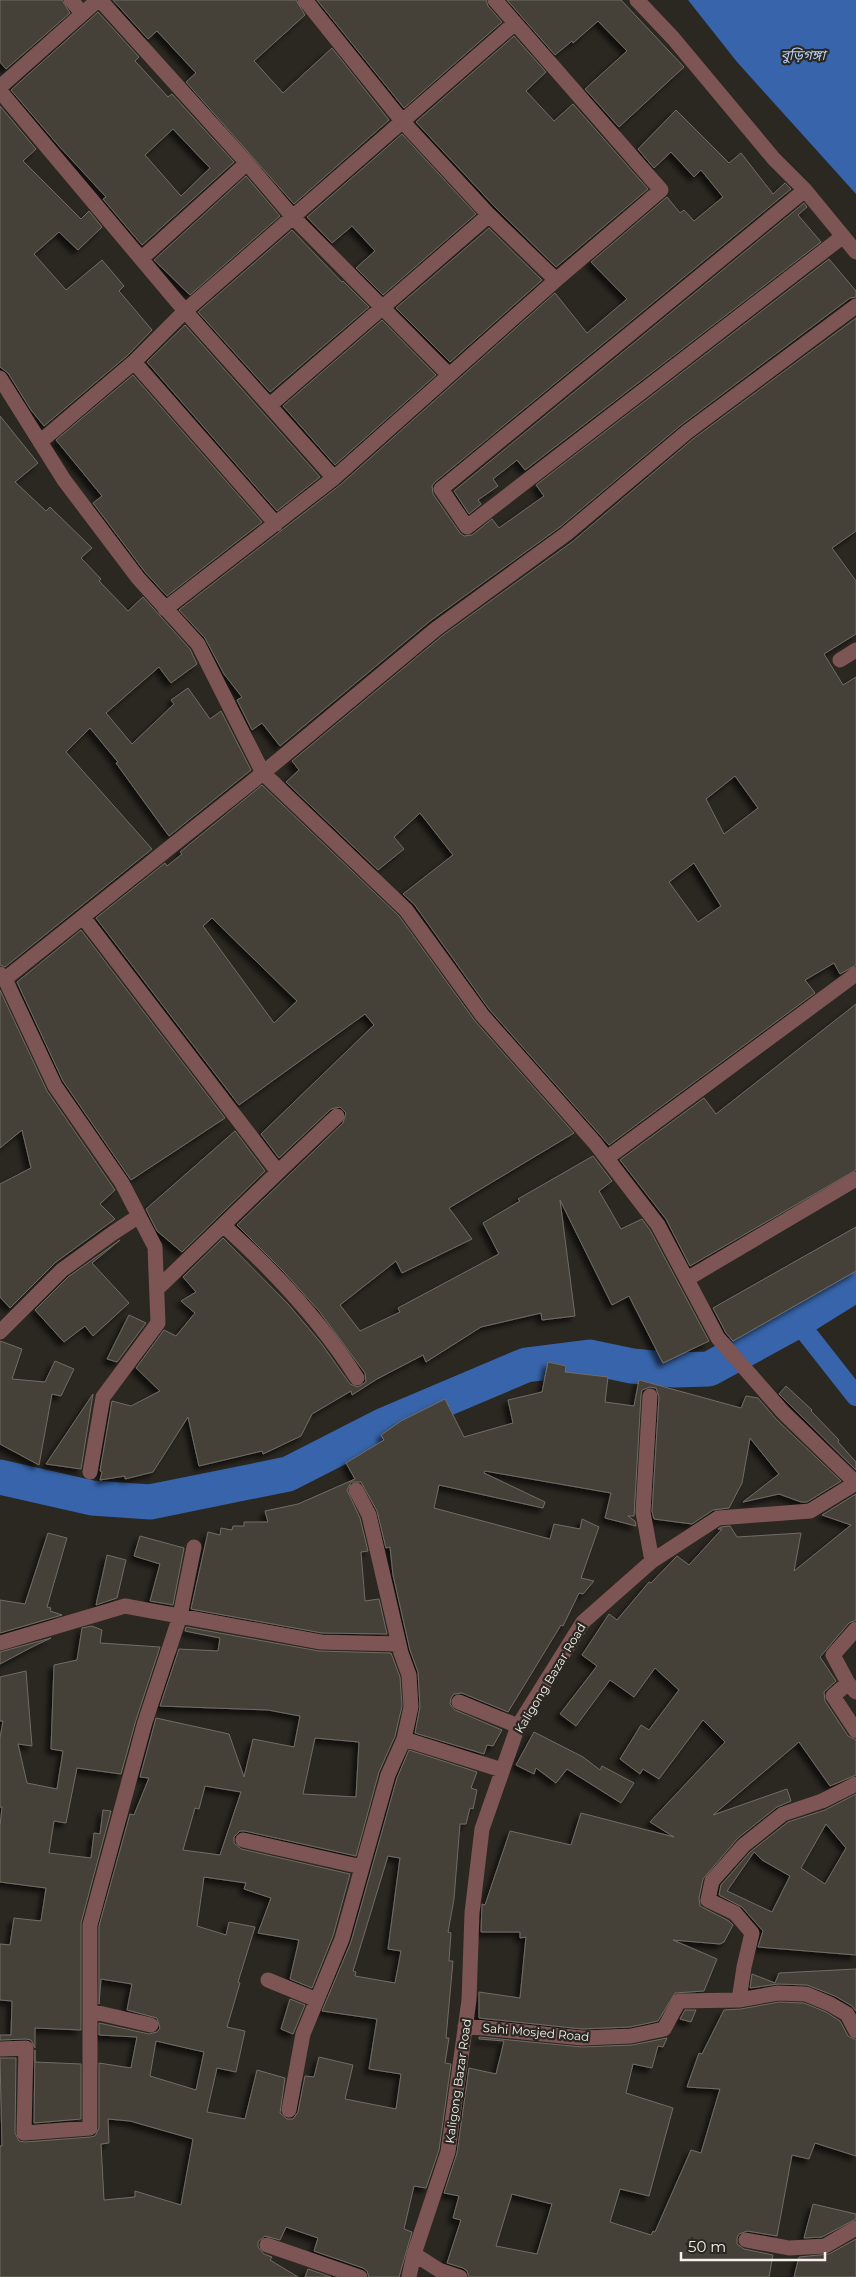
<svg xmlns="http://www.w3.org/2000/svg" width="856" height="2277" viewBox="0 0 856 2277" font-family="Montserrat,'Noto Sans Bengali',sans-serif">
<defs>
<filter id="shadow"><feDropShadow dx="-4.5" dy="4.5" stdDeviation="2.5" flood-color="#0009"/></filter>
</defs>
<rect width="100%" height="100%" fill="#2b2721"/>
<path fill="#3764aa" d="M688,0H856V194L737,62Z"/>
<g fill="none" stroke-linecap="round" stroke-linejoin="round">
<path stroke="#3764aa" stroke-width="20" d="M797,1321L856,1396"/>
<path stroke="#3764aa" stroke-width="35" d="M0,1477L92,1498L150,1502L288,1474L384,1425L526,1365L589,1357L632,1366L675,1370L709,1369L797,1321L856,1284"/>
</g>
<path fill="#454039" stroke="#716c65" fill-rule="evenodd" filter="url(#shadow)" d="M0,0H62L70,13L6,69L0,62Z
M113,0H296L305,15L254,61L283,93L332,48L389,120L294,204L186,82L196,73L157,31L148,39Z
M317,0H486L488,6L502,22L404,108Z
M507,0H621L684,67L619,127L585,89L627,51L598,21L573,43L572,41L555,55Z
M98,12L139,57L135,61L168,97L172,94L234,162L142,245L103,199L106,197L58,145L11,90ZM173,129L210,168L181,196L145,155Z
M514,36L546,72L526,91L554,121L573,104L648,189L556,267L496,208L416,122Z
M0,106L36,149L23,161L81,219L89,211L102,227L78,250L59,232L34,254L66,290L102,260L124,286L119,291L152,330L128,355L44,426L31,410L8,373L0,367Z
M676,110L729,163L741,153L773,194L785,183L791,189L435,482L432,486L433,494L460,533L464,536L472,535L492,519L499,528L544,496L536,485L829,259L856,291V297L850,298L681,425L560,527L430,621L280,746L262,723L252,730L237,700L242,697L224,674L205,638L179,610L340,485L555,293L587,333L627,299L591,262L667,197L680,213L684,210L694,221L723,197L701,170L694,177L671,152L654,168L638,149Z
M402,134L476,214L383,295L356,268L375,251L352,226L332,243L307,217Z
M246,176L280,216L190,295L154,260Z
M804,203L807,207L798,215L821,242L525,470L517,460L493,479L498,486L478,500L481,504L469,514L454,491Z
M489,228L542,280L450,362L396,308Z
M292,230L342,282L343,281L369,307L270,392L198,312Z
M856,318V531L832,548L856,581V634L824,654L843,685L856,677V965L840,974L834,963L805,980L815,993L609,1145L489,1009L414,904L403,894L453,855L420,813L394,837L404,849L378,870L286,782L299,770L292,761L442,636L572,542L693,439ZM735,776L758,808L724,834L706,799ZM694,863L721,906L698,922L669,882Z
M382,320L436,375L335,465L283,406Z
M185,325L320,477L277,511L147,362Z
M133,375L262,522L167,596L145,572L93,503L102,496L56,440Z
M0,416L38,463L15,482L46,511L50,507L92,548L81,558L101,579L99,581L128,611L143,597L190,649L197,664L171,683L159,667L106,713L132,744L174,704L171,700L188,688L210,719L221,711L251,770L169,836L116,763L118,762L90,728L66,752L152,849L5,967L0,965Z
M262,785L399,916L475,1021L574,1133L449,1208L472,1239L402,1273L396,1261L340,1305L360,1331L400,1312L398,1308L499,1254L483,1223L520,1201L518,1199L593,1156L612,1181L599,1191L621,1229L642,1219L650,1230L709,1341L663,1363L629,1296L612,1305L560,1200L575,1316L542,1320L541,1313L481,1327L426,1362L423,1355L377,1379L352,1395L351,1391L312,1414L301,1436L263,1454L262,1451L199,1466L188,1417L153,1472L125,1479V1476L100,1480L102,1472L100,1471L112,1401L131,1406L160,1391L136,1368L164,1330L176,1336L195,1313L181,1301L196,1292L183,1277L223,1238L288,1304L321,1343L350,1384L358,1387L366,1382L365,1373L319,1311L284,1272L237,1225L343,1123L346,1113L340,1107L331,1109L279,1158L261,1134L374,1025L365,1014L239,1105L96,918L165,863L167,866L182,854L180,852ZM212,918L297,1001L274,1023L203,926Z
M81,930L225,1118L131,1180L63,1081L17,982Z
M0,990L47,1091L115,1190L100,1204L115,1219L56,1262L10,1308L0,1297V1184L31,1168L22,1130L0,1148Z
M856,1004V1170L690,1266L666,1219L620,1160L704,1098L716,1114Z
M235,1131L265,1171L182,1252L157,1231L146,1209Z
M856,1227V1271L733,1341L726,1333L713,1308Z
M120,1240L92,1263L129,1303L93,1336L85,1326L64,1342L35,1310L68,1277Z
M129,1315L146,1323L117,1362L107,1359Z
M0,1341L22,1349L12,1379L45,1382L55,1361L74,1369L61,1396L52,1394L39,1465L0,1444Z
M548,1362L566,1366L565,1372L608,1377L605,1402L634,1406L639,1380L741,1408L746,1396L758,1398L776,1419L841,1481L807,1502H801L779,1494L743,1502L779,1474L750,1438L742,1483L729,1508L713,1510L692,1524L654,1519L652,1511L659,1397L656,1388L650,1387L642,1390L641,1395L634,1516H628L635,1521L636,1526L605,1518L611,1493L485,1471L484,1473L545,1502L543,1508L439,1485L434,1508L550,1539L554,1524L580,1529L582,1519L599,1527L581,1578L594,1581L583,1594L579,1593L563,1626L561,1625L508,1712L462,1693L454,1694L451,1698L450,1704L455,1710L502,1730L493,1746L487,1745L484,1754L415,1733L420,1707L418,1672L410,1650L393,1575L390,1547L386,1548L377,1511L361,1482H351L347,1490L360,1518L368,1551L361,1552L365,1601L379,1599L387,1634L322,1633L191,1609L208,1532L220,1535L221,1528L232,1530L233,1526H244V1522H268L265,1511L298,1504L355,1479L346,1463L384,1440L381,1435L401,1421L445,1399L464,1437L513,1423L508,1400L542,1392Z
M786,1386L812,1410L811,1411L839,1440L838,1442L856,1462V1470L779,1394Z
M93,1394L81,1469L46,1464Z
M856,1494V1620L849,1623L820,1657L836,1681L824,1692L825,1701L848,1736L856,1740V1775L830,1786L799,1742L713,1815L787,1789L791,1801L777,1807L738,1838L703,1879L699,1898L700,1906L729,1921L733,1925L724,1942L720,1944L673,1940L717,1959L704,1991L675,1993L658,2021L630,2027L582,2029L479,2018V1992L520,1998L526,1937L520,1938V1932H481L482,1904L485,1905L510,1831L571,1845L581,1813L674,1837L650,1822L725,1742L703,1720L659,1779L643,1769L640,1774L620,1759L641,1725L649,1730L679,1690L655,1668L634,1697L610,1680L576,1726L560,1714L597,1666L582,1655L609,1614L617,1620L649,1582L651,1583L677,1556L689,1565L722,1529H718L721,1527L730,1526L737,1537L801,1533L794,1571L851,1525L822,1515Z
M48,1533L67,1538L47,1607L51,1608L50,1611L62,1615L0,1633V1600L25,1604Z
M140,1536L184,1548L173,1605L150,1601L160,1564L134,1556Z
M107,1555L126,1560L117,1598L96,1605Z
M92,1626L102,1630L100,1643L160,1647L136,1720L121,1774L77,1768L66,1823L54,1821L49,1853L91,1858L94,1833L100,1834L103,1810L111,1811L81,1923V2030L35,2028V2048L31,2040L26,2039L0,2040V2035H11L12,2001L0,2000V1944L10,1945L14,1918L41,1921L46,1888L0,1882V1826L2,1807H0V1738L3,1721H0V1677L26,1671L32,1746L18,1744L27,1783L57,1789L63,1751L51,1749L54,1665L77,1660L82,1628Z
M186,1627L319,1651L391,1653L400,1677L402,1706L395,1736L379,1772L356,1856L245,1831H240L234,1837V1843L241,1849L350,1874L333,1936L312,1988L290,1979L299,1940L258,1933L271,1898L244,1889L246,1883L204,1877L197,1926L226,1935L229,1922L255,1927L238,1982L240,1983L227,2027L245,2031L236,2072L217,2068L207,2112L245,2119L257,2070L285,2078L280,2113L287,2119H293L298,2112L305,2076L314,2077L319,2057L353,2065L345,2099L396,2109L401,2074L369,2069L377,2019L322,2011L351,1942L397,1778L409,1750L477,1772L471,1788L477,1790L473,1809L470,1808L466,1824H460L454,1899L448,1932L451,1933L449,1961H453L446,2038H449L445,2063L451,2064L439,2150L426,2188L414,2186L404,2229L412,2232L399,2277H369L367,2271L363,2268L314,2251L318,2238L286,2227L280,2240L265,2236L258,2242V2247L264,2254L272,2257L270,2260L298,2277H0V2146H2L0,2058H16L15,2133L19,2141L25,2142L91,2137L95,2136L99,2128V2063L131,2068L137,2037L99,2035V2023L149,2034L157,2032L160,2028L157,2018L127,2010L132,1984L101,1979L99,2004V1926L130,1814L134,1815L149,1778L140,1777L156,1718L229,1734L244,1777L253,1739L294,1747L300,1716L268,1710L160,1706L179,1649L218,1651L220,1638L185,1631ZM315,1738L359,1742L356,1797L303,1794ZM205,1786L241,1792L220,1855L183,1850L195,1808L199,1809ZM388,1856L400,1858L388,1949L401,1951L395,1983L355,1976L356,1972L353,1971ZM156,2041L204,2052L196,2090L150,2076ZM108,2119L130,2121L193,2139L181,2205L135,2191V2197L104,2200L101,2144L109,2143Z
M51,1638L32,1647L0,1664V1652Z
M534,1732L583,1757L600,1770L602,1766L634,1783L621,1803L567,1769L556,1783L536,1768L534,1774L516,1765Z
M856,1794V1955L758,1947L763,1931L742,1907L719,1895L721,1885L750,1852L788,1822L825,1810ZM826,1824L846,1848L825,1884L801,1868ZM754,1852L762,1860L790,1876L772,1912L727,1891Z
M856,1969V2011L852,2006L835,1996L807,1985L778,1984L750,1988L752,1974L775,1983L779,1973Z
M290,1999L305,2005L293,2034L281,2029Z
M779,2002L804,2003L826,2012L840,2021L848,2036L856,2040V2156L815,2143L809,2159L792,2155L777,2236L747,2231L739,2234L737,2238V2244L744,2249L773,2255L769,2277H469L467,2271L463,2268L447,2263L461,2220L453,2218L459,2196L444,2193L457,2153L469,2068L496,2074L504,2041L479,2039V2037L582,2047L632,2045L667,2038L663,2047L658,2046L652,2068L633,2064L626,2093L673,2108L649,2196L620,2189L610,2222L651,2235L653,2231L655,2232L691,2150L701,2153L720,2089L687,2087L699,2053L702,2054L724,2010L741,2009ZM512,2194L552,2204L537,2254L496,2246Z
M685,2010H696L691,2022L680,2019Z
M35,2050V2062L81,2064V2119L34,2123Z
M813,2204L856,2214V2219L822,2237L804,2238Z
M856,2239V2277H794L799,2257L829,2254Z
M308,2269L331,2277H305Z"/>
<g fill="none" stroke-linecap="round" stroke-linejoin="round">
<path stroke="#7d5555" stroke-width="15" d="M71,0L82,13
M100,0L247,163L293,217L449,375
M305,0L403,122L489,215L556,280
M637,0L673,38L774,159L805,190L856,252
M0,87L98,0
M0,91L185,311L334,478
M805,190L441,489L467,527L842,237
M142,258L247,163
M134,362L276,524
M0,378L64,480L138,578L198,644L263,773L406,910L482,1015L595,1143L658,1225L718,1338L783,1412L856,1483
M270,405L489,215
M40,442L134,362L185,311L515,23
M165,609L334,478L556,280L661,190L495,0
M840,660L856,650
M83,917L278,1172L337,1116
M0,974L5,979L55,1086L122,1183L155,1247L158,1323L103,1397L90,1472
M5,979L263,773L436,629L566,534L687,432L856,306
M607,1158L856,974
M223,1225C272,1269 322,1323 357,1378
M687,1279L856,1179
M157,1289L278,1172
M0,1332L62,1270L113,1233L139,1216
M650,1396L643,1512L652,1561
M856,1629L833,1655L848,1683L856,1692
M0,1643L125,1606L321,1642L399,1644
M848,1683L833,1696L856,1731
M459,1702L518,1726
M404,1739L502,1770
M856,1784L822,1801L783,1814L744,1845L712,1881L708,1900L735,1913L752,1933L744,1967L739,2000L778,1993L806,1994L830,2004L847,2014L856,2031
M243,1840L362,1867
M268,1980L317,2000
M90,2011L151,2025
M465,2026L582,2038L631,2036L664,2029L679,2001L739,2000
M0,2049L26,2048L24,2133L90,2128V1925L145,1722L180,1616L194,1547
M289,2110L303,2034L342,1939L388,1775L404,1739L411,1707L409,1675L401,1653L369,1515L356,1490
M746,2240L789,2248L825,2246L856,2228
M267,2245L360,2277
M414,2254L439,2270L460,2277
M409,2277L414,2254L448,2152L469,2000L472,1913L482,1829L518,1726L583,1622L652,1561L718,1518L810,1511L856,1483"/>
</g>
<g text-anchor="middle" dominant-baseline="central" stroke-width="4.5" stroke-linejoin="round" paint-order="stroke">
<g font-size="12" fill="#f5f2ee" stroke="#2b2721">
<text transform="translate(550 1678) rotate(-59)">Kaligong Bazar Road</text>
<text transform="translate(536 2032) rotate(5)">Sahi Mosjed Road</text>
<text transform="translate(458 2081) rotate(-82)">Kaligong Bazar Road</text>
</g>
<g font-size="14" font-style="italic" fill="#b6cff6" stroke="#2b2721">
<text x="803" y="55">বুড়িগঙ্গা</text>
</g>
</g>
<path d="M681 2252v8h144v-8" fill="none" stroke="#f5f2ee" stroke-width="2.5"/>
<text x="688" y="2252" font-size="15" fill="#f5f2ee" stroke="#2b2721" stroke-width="4" paint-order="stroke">50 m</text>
</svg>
